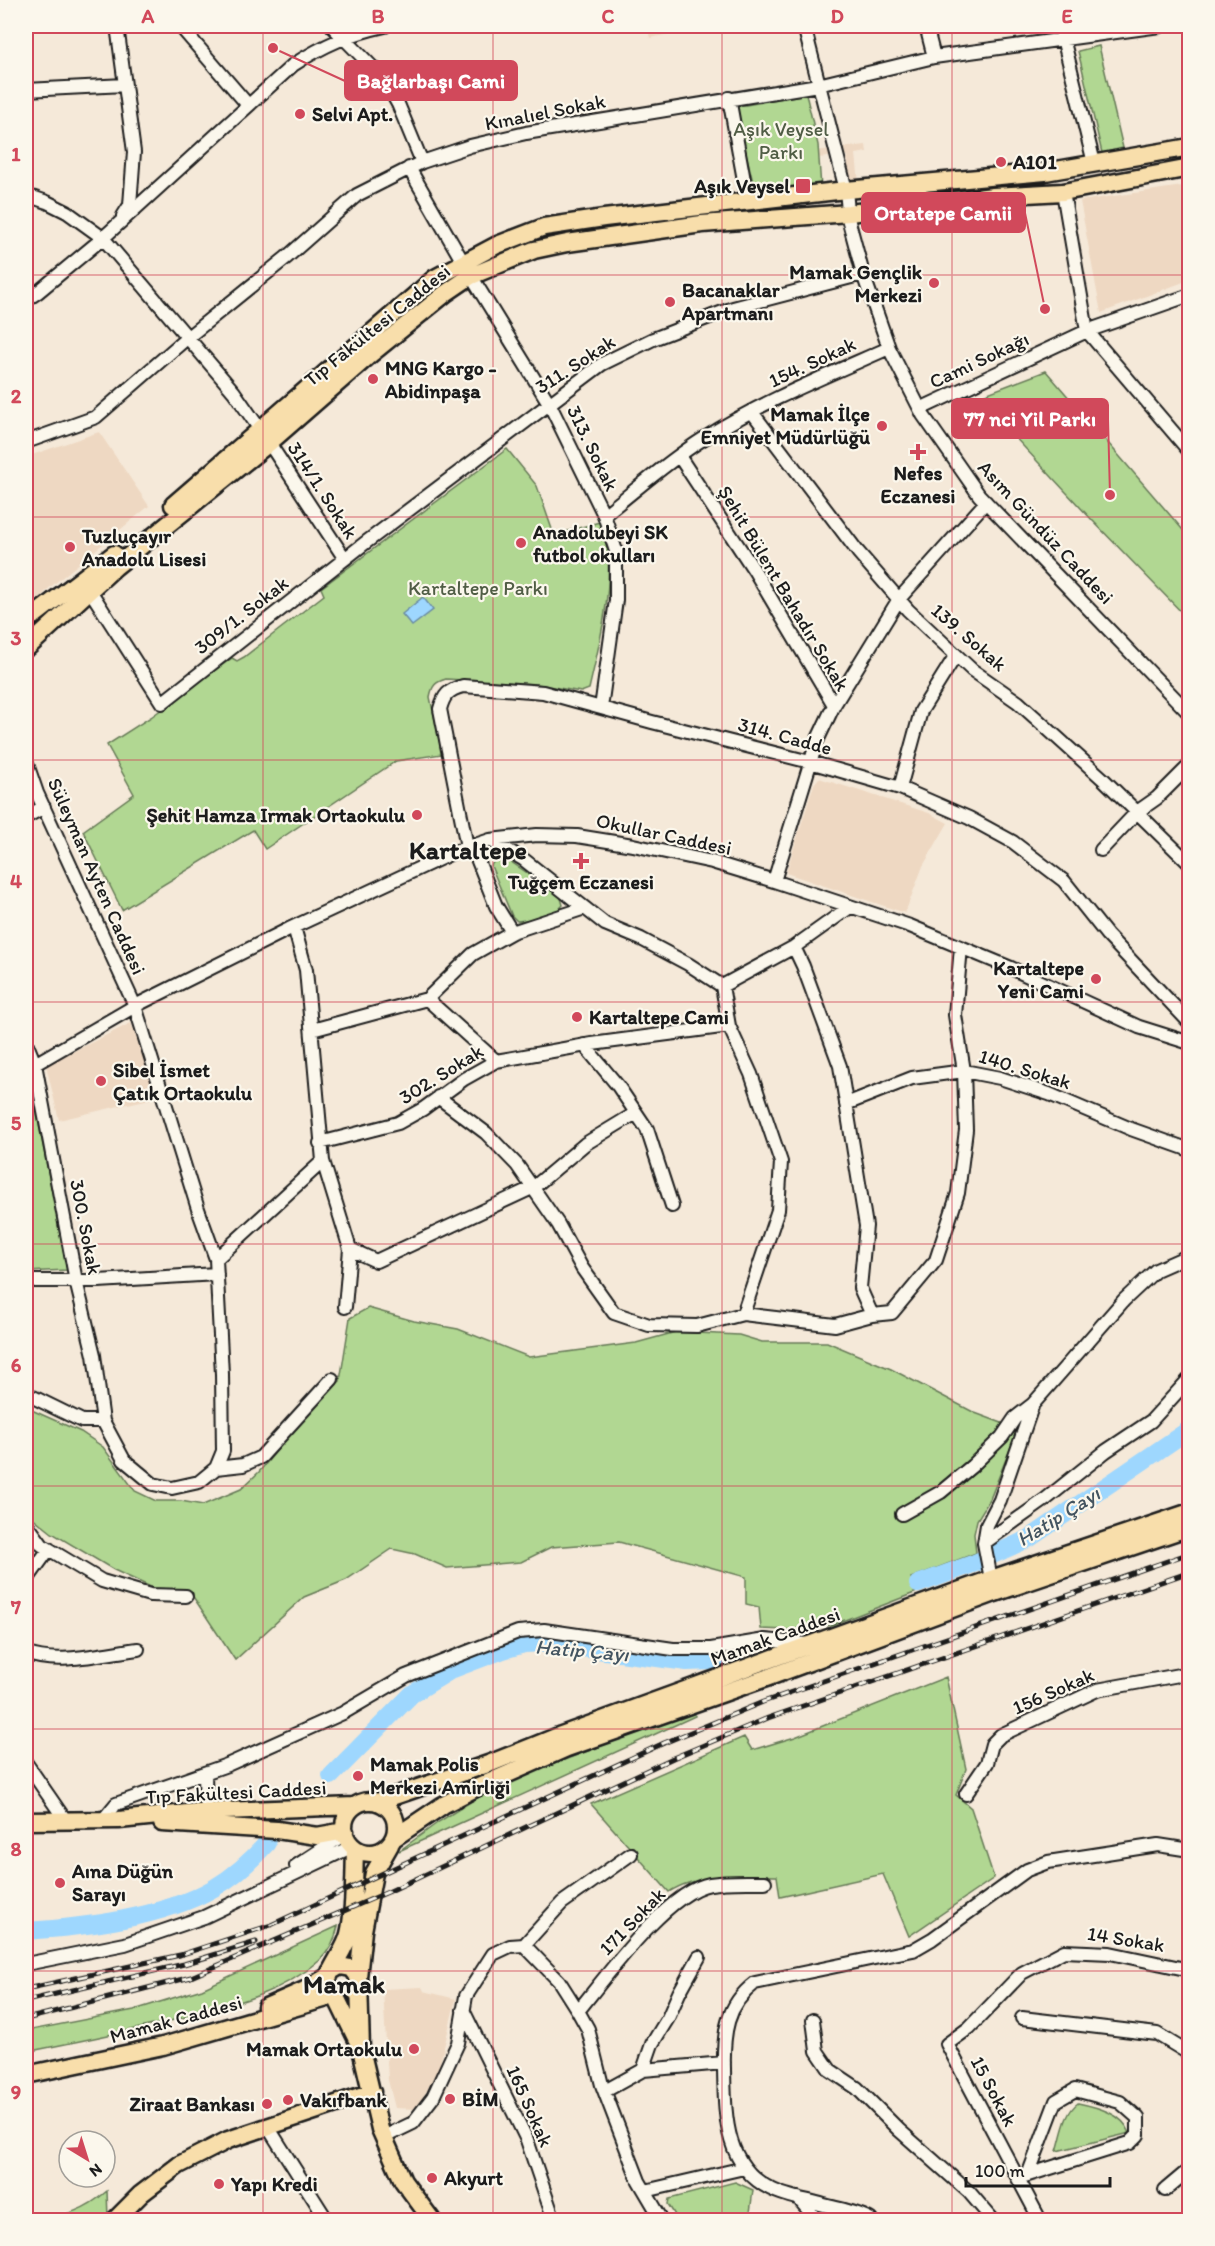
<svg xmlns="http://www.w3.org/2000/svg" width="1215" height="2246" viewBox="0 0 1215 2246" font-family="Itim,sans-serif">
<rect width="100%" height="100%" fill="#f5e9d9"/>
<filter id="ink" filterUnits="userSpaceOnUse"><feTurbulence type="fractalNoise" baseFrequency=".0167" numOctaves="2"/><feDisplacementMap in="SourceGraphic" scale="12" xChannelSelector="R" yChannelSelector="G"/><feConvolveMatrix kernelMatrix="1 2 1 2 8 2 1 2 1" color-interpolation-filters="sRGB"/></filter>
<g filter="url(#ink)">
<path fill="#eed8c2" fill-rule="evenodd" d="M647,26H707L650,38Z
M866,145L867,152L856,154L859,184L870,183L871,190L742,204L741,198L754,196L751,166L738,167L737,160ZM847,155L848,165H843L841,174L849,175L850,185L812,190L808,159ZM799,160L802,191L764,195L762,185L769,184L768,175H761L760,165Z
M1189,185V280L1101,313L1080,201Z
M99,432L149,506L48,589L37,601L26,607V457Z
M819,778L929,813L948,823L923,866L905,913L786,873L814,784Z
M131,1023L158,1097L59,1120L46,1065Z
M422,1987L424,1991L456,1999L438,2071L416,2109L395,2108L388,2080L383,1989Z"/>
<path fill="#b1d792" stroke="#667a57" stroke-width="1.5" d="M1099,46L1123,148L1102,153L1078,51Z
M806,94L818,145L821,188L756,195L735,107Z
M1046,371L1189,537V620L1093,521L1009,431L985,394Z
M507,449L537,486L554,535L603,521C605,532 608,543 608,554C611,599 599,646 589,689L581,692L537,684L446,679C435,682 432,686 430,697L442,754L396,761L265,849L253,830L122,910L83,831L134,794L107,745L151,717L232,658L237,661L244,657L324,595L321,588Z
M495,859L511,862L560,895L563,905C552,919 533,919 517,921L512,916L491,866Z
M31,1083L67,1270L26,1272V1084Z
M368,1308L414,1321L458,1329L529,1357L636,1343L676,1332L739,1335L762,1342H827L891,1369L975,1413L1018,1429L990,1499L977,1520L974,1534L976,1553L911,1578L917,1592L832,1625L788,1630L761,1629L759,1607L746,1604V1577L619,1542L551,1547L521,1562L447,1568L415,1554L392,1549L346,1580L304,1597L235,1660L188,1589H155L114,1570L52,1533L26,1512L27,1408L81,1432L103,1447L135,1491L156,1501H181L203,1505L241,1489L259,1472L327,1390L340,1381L350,1318Z
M946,1677L966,1769L956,1795L971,1808L994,1878L909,1936L883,1874L780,1897L777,1876C744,1875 697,1873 669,1892L591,1804L744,1737L752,1750L795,1737Z
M695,1710V1716L399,1851L440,1821L475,1799L517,1778Z
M338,1926C335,1940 330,1951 319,1961C283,1992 235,2004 190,2016C136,2030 81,2041 26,2052V2031L134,2010L202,1989Z
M1078,2103C1097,2107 1122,2113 1130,2133L1057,2151C1062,2136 1064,2113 1078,2103Z
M735,2182L753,2190L749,2220H678L668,2204L669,2199Z
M107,2191L108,2218L105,2220H37C67,2215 84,2211 107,2191Z"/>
<path fill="#9ed7fe" stroke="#6a8ca4" stroke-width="1.5" d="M423,597L433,610L412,626L402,614Z"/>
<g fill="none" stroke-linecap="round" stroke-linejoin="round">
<path stroke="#9ed7fe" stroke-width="18" d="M918,1584L975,1563L1030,1538L1190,1429
M331,1776L412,1694L453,1669L503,1650L524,1644L546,1643L687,1662L711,1661L734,1656
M26,1931C85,1927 162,1918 214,1888C235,1876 251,1861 267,1843"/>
<defs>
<path id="minor" d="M117,26L134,152L130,205L123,216
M180,26L248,105
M332,26L384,79L398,104L422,162
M804,26L846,190L849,222L863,274L889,348L923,415L979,495L1190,714
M926,26L934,57
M1060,26L1094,163
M26,90L125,85
M729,98L748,202
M409,168L471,276L549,403L604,515L616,551V600L601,708
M1063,192L1087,331L1190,452
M26,195L47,202L67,212L103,238L234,392L261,431
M26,300L38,292L103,238L293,65C324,45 349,34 385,26
M920,409L1087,331L1190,295
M752,412L858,552L908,610L972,670L1018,702L1102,778L1190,864
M26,442L96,417L188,337L287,257L357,195L422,162L470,146L526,133L818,85L934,57L1160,26
M269,443L345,559
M679,456L754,570L834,705L817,741L774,881
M604,515C637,489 668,461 703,439C761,402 826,376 889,348
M89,589L162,703L365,543L602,364L653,339L733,308L863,274
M834,705L899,599L986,502
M26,761L37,793L135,1006L198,1209L216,1259L222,1374L223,1451L216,1468L199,1482L172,1488L153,1484L124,1460L103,1421L94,1355L76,1281L35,1064L26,1042
M900,788L921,711L956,655
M26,817L44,807
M490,840L523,859L605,924L641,939L688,964L722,986L729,1026L751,1074L781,1162L778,1210L743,1314
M472,846L496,906L512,932
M467,847L440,709C444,695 448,690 463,686L543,692L652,722L810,762L900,788L969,818L1013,842L1064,881L1107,935L1190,1023
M1101,850L1137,812L1157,798L1190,765
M294,927L306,970L323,1161L350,1249L345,1307
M794,947L803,966L840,1066L866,1226L860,1288L872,1315L892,1313L936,1260L958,1193L966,1130L964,1071L955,1015L961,947
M722,986L794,947L850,907
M427,999L496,1061
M312,1030L427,999L473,954L512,932L585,908
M584,1045L618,1086L647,1129L672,1206
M26,1067L35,1064L135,1006L289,929L454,852L490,840L537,835L577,836L633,845L712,862L774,881L910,926L1011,968L1139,1027L1190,1043
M438,1097L486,1133L517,1165L558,1224L582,1268L614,1313L649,1325L697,1326L743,1314L835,1325L872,1315
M846,1104L912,1078L964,1071L1000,1078L1049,1094L1131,1129L1190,1150
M320,1143L398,1123L423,1109L464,1079L496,1061L592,1044L729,1026
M350,1249L376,1261L534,1187L585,1144L636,1113
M216,1259L323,1161
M26,1281H98L217,1274
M26,1397H33L82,1421H103
M216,1468L243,1465L261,1457L332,1379
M902,1514L941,1492L972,1466L1002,1437L1015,1418L1033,1404
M26,1523L42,1545L102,1581L150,1595L186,1596
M984,1543L1046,1499L1106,1451L1151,1421L1190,1378
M991,1579L984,1543L987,1525L1000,1500L1033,1404L1124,1300L1156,1270L1190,1255
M26,1581L49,1549
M26,1653C55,1666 106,1653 138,1649
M26,1763L66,1821
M205,1773L206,1812
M966,1794L987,1763L992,1744L1001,1735L1097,1690L1190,1673
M102,1821L116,1804L227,1765L343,1713L406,1676L518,1632L544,1630L673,1649H711L765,1640L808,1644
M296,1866L345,1834
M524,1945L562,1903L631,1854
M26,1964L125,1944L204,1917L353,1846
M463,2010L527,2140L554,2220
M578,2011C605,1978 668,1891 710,1884C727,1881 747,1882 765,1882
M1022,2018L1157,2034L1190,2054
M813,2020L817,2051L830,2070L857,2088L899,2130L969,2192L993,2220
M643,2070L652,2044L668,2018L679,1993L699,1957
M605,2091L643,2070L724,2063
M268,2127L327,2220
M384,2137L413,2123L433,2097L458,2043L466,1996L493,1954L510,1946L524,1945L559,1981L578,2011L588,2029L602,2085L639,2181L662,2220
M1018,2178L1028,2175L1130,2143L1138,2135V2118L1120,2102L1075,2090L1056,2101L1028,2175
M1165,2190L1190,2169
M645,2191L744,2168
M798,2198L817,2220
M871,2220C859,2212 838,2209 824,2205C807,2200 786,2197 771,2189C724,2166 725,2114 724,2069C723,2034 726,2005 755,1983L913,1950L932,1939L1027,1870L1048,1862L1158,1845L1190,1850
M1040,2220L947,2044L969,2028L1022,1973L1064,1951L1110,1953L1190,1970"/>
<path id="major" d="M173,505L435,278L497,245L544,227L604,218L846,190L1045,172L1190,147
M26,619L35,615L114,554
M28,647L115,567L269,443L372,353L446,293L471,276L534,250L567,243L702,224L849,213L993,196L1063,192L1190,168
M344 1827a26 26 0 1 1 52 0a26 26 0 1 1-52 0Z
M377,1802L491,1763L561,1735L991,1579L1190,1512
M26,1821L119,1820L197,1812L355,1806
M162,1823L277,1830L317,1836L345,1831
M394,1838L443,1805L476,1788L567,1748L769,1677L995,1593L1190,1527
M330,1972L340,1966L351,1968C359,1975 361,1982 356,1992
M358,1977L363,1931L374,1873L390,1845
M359,1982L361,2049L380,2129L403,2181L432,2220
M327,1986C326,1971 345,1952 349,1934C355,1910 354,1874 355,1849
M336,1997L358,2042
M266,2007L305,1990L327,1977
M26,2075L163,2046L334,1996
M115,2220L141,2194L179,2165L228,2140L372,2092"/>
</defs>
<use href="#minor" stroke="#1c1c1c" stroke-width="16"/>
<use href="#major" stroke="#1c1c1c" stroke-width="21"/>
<use href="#minor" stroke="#fbf7ec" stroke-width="12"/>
<use href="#major" stroke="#f8deab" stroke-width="16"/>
<defs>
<path id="rail" d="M26,1989L180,1955L271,1925L664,1743L763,1702L1190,1553
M26,2001L184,1964L256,1942
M26,2019L191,1977L388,1892L673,1758L768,1718L1190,1572"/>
</defs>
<use href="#rail" stroke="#1c1c1c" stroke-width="5"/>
<use href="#rail" stroke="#fbf7ec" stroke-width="3" stroke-dasharray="9" stroke-linecap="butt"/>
</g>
</g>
<path fill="none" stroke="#d1495b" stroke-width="1.5" stroke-opacity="0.55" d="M263,26V2220M493,26V2220M722,26V2220M952,26V2220M26,275H1190M26,517H1190M26,760H1190M26,1002H1190M26,1244H1190M26,1486H1190M26,1729H1190M26,1971H1190"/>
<g fill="#d1495b" stroke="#fbf7ec" stroke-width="2">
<circle cx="300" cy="114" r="6"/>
<circle cx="1001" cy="162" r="6"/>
<rect x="795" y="178" width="16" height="16" rx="3"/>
<circle cx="934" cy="283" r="6"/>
<circle cx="670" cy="302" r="6"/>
<circle cx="373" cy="379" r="6"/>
<circle cx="882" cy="426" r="6"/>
<path d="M915 443h6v6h6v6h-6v6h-6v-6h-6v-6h6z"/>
<circle cx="521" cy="543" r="6"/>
<circle cx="70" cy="547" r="6"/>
<circle cx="417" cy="815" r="6"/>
<path d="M578 852h6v6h6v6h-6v6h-6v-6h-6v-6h6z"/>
<circle cx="1096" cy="979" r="6"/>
<circle cx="577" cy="1017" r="6"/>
<circle cx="101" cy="1081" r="6"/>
<circle cx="358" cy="1776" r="6"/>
<circle cx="60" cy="1883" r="6"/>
<circle cx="414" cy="2049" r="6"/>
<circle cx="450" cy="2099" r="6"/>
<circle cx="288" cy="2100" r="6"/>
<circle cx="267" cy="2104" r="6"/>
<circle cx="432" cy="2178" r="6"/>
<circle cx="219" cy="2184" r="6"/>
</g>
<g text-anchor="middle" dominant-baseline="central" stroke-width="4.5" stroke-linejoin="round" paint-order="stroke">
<g font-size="20" fill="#1c1c1c" stroke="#fbf7ec">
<text transform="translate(545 112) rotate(-11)">Kınalıel Sokak</text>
<text transform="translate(377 325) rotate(-39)">Tıp Fakültesi Caddesi</text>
<text transform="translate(979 360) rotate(-25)">Cami Sokağı</text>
<text transform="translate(812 362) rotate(-25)">154. Sokak</text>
<text transform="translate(575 364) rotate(-33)">311. Sokak</text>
<text transform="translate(593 448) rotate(64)">313. Sokak</text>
<text transform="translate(323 490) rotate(57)">314/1. Sokak</text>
<text transform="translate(1046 532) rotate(47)">Asım Gündüz Caddesi</text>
<text transform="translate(784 588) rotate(59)">Şehit Bülent Bahadır Sokak</text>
<text transform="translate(241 615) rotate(-38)">309/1. Sokak</text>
<text transform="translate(969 637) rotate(41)">139. Sokak</text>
<text transform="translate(785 736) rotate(15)">314. Cadde</text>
<text transform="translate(664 834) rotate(12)">Okullar Caddesi</text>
<text transform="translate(97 876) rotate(66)">Süleyman Ayten Caddesi</text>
<text transform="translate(1025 1069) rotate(17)">140. Sokak</text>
<text transform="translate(441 1074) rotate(-32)">302. Sokak</text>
<text transform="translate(86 1227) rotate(79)">300. Sokak</text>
<text transform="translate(775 1636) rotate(-20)">Mamak Caddesi</text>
<text transform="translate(1053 1691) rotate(-24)">156 Sokak</text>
<text transform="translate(236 1792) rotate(-3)">Tıp Fakültesi Caddesi</text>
<text transform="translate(632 1921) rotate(-46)">171 Sokak</text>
<text transform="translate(1126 1939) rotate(9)">14 Sokak</text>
<text transform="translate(176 2019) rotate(-15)">Mamak Caddesi</text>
<text transform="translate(994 2091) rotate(62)">15 Sokak</text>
<text transform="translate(530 2106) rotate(66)">165 Sokak</text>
</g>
<g font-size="20" font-weight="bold" fill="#1c1c1c" stroke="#fbf7ec" text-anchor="start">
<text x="312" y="114">Selvi Apt.</text>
<text x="1013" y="162">A101</text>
<text x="790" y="186" text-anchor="end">Aşık Veysel</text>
<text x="922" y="272" text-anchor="end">Mamak Gençlik<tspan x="922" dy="23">Merkezi</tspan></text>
<text x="682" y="290">Bacanaklar<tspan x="682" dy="23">Apartmanı</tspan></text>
<text x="385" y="368">MNG Kargo -<tspan x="385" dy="23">Abidinpaşa</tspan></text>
<text x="870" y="414" text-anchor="end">Mamak İlçe<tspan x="870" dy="23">Emniyet Müdürlüğü</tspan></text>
<text x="918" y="473" text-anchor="middle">Nefes<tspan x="918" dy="23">Eczanesi</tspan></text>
<text x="533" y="532">Anadolubeyi SK<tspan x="533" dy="23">futbol okulları</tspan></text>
<text x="82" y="536">Tuzluçayır<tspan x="82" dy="23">Anadolu Lisesi</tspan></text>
<text x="405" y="815" text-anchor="end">Şehit Hamza Irmak Ortaokulu</text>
<text x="581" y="882" text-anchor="middle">Tuğçem Eczanesi</text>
<text x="1084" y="968" text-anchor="end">Kartaltepe<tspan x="1084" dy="23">Yeni Cami</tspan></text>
<text x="589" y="1017">Kartaltepe Cami</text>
<text x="113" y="1070">Sibel İsmet<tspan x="113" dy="23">Çatık Ortaokulu</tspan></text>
<text x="370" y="1764">Mamak Polis<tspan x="370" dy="23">Merkezi Amirliği</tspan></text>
<text x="72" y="1871">Aına Düğün<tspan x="72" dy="23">Sarayı</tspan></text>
<text x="402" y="2049" text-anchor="end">Mamak Ortaokulu</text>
<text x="462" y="2099">BİM</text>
<text x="300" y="2100">Vakıfbank</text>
<text x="255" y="2104" text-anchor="end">Ziraat Bankası</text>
<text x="444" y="2178">Akyurt</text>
<text x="231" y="2184">Yapı Kredi</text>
</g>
<g font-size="20" fill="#505d45" stroke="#fbf7ec">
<text x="781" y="129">Aşık Veysel<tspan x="781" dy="23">Parkı</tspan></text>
<text x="478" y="588">Kartaltepe Parkı</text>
</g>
<g font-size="21" font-style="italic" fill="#435460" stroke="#fbf7ec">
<text transform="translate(1058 1516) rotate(-32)">Hatip Çayı</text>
<text transform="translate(582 1650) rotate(5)">Hatip Çayı</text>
</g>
<g font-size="26" font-weight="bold" fill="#1c1c1c" stroke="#fbf7ec">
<text x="468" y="850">Kartaltepe</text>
<text x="344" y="1984">Mamak</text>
</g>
</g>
<path fill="none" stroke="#d1495b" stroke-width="2" d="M273 48L345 81M1045 309L1025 213M1110 495L1108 419"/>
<g fill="#d1495b" stroke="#fbf7ec" stroke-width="2">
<circle cx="273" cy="48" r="6"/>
<circle cx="1045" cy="309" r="6"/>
<circle cx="1110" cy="495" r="6"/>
</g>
<g fill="#d1495b" stroke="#d1495b" stroke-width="2">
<rect x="345" y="61" width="172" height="39" rx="6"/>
<rect x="862" y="193" width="163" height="39" rx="6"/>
<rect x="952" y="399" width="156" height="39" rx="6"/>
</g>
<g font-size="21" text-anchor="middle" font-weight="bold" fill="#fff">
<text x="431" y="88">Bağlarbaşı Cami</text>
<text x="943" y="220">Ortatepe Camii</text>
<text x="1030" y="426">77 nci Yil Parkı</text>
</g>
<rect width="1215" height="2246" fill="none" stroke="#fbf7ec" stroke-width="66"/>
<g transform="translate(87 2159) rotate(142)"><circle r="28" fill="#fbf7ec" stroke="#a29f99" stroke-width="1.5"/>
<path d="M0-4.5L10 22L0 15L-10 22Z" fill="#d1495b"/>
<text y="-9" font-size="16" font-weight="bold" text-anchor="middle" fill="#1c1c1c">N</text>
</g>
<path d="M966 2177v9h144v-9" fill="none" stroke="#1c1c1c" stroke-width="3"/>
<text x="975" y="2177" font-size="18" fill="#1c1c1c" stroke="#fbf7ec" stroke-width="4.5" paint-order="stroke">100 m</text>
<rect x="33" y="33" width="1149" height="2180" fill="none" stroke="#d1495b" stroke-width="2"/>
<g font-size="20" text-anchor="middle" font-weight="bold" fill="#d1495b">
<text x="148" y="23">A</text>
<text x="378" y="23">B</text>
<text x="608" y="23">C</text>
<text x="837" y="23">D</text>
<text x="1067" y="23">E</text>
<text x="16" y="161">1</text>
<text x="16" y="403">2</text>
<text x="16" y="645">3</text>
<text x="16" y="888">4</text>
<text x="16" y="1130">5</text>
<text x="16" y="1372">6</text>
<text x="16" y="1614">7</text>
<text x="16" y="1856">8</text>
<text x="16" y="2099">9</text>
</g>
</svg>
